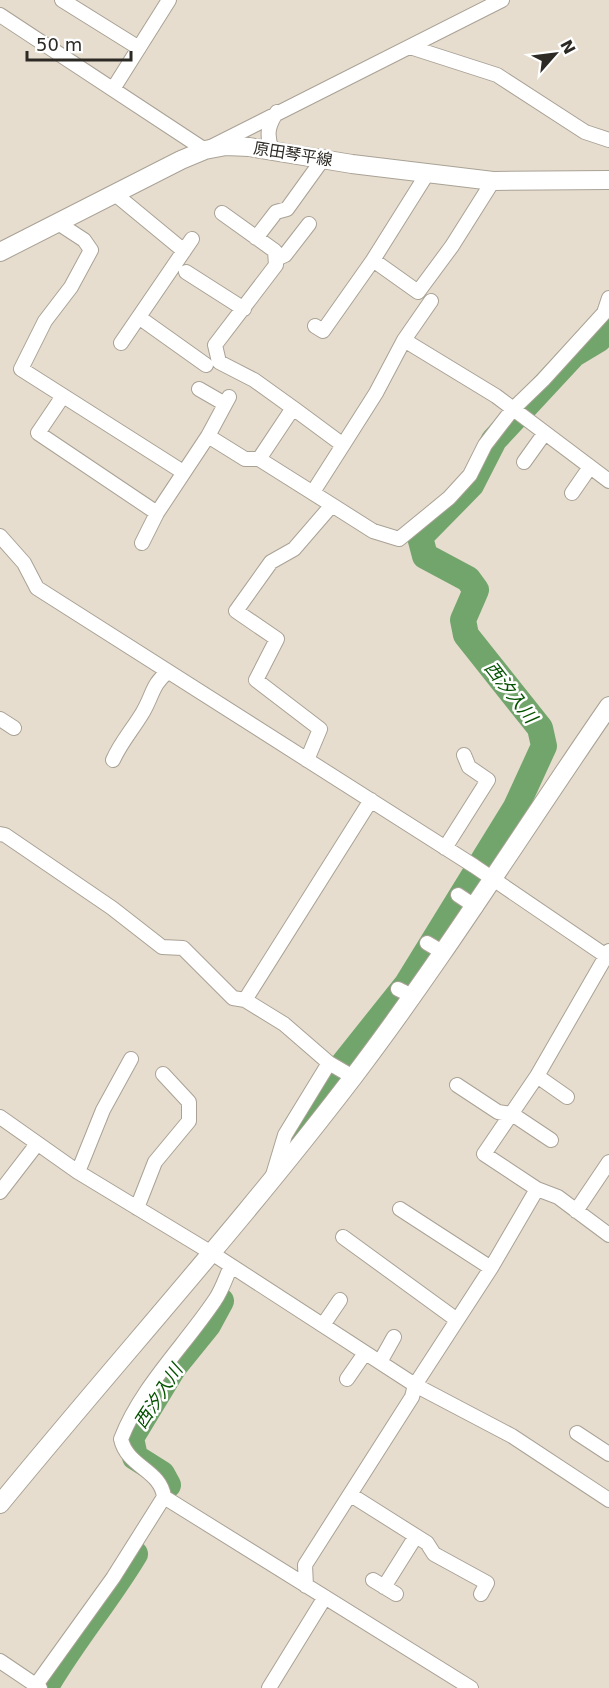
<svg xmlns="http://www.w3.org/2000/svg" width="609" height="1688" viewBox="0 0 609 1688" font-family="'DejaVu Sans','Noto Sans JP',sans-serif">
<rect width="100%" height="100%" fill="#e6ddcf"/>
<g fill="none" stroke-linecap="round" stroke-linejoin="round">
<path stroke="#72a56c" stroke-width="26" d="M296,1127L309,1107L407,984L516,807L544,746L540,728L466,635L463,620L476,590L468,579L425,556L420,537L471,485L494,440L574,354L599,339L609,327
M168,1485L162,1474L135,1457L131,1438L174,1367L208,1325L221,1301
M47,1685C74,1639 108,1599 135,1554"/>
<defs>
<path id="street" d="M62,0L139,48
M0,15L205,150L502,0
M410,47L497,75L585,132L609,140
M113,89L169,0
M272,150C266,135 268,125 277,112
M115,194L184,251
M222,213L275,251L276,265L215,345L219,362L254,380L293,408L259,459
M58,223L84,240L91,250L71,287L45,321L21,369L183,472
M256,238L276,212L287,209L323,159
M276,259L285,255L309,224
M373,260L418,292L452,246L493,181
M186,272L244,309
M431,301L404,340L496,396L609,481
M140,318L206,365
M315,326L323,331L373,260L427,174
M121,343L192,239
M199,389L225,404
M63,396L38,433L157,513
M229,397L208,436L245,459H259L332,505
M293,408L343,445L376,393L404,340
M524,462L544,434
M313,492L343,445
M572,493L590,467
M0,536L24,563L37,588L474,866L609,958
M142,543L157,513L208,436
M0,719L14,728
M113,760C121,742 133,729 143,712C153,695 152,684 168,672
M307,760L320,729L256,680L277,639L236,611L271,562L294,549L332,505L373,531L399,539L449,498L470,475L485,445L512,410L543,380L604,313L609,298
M0,834L5,835L112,908L162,947L183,948L233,998L245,1000L371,800
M445,848L488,780L469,767L464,755
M458,895L476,907
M427,943L444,953
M609,951L537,1076L484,1154L537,1189L558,1197L609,1235
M398,989L412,996
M245,1000L284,1024L329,1063L353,1077
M537,1076L567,1097
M457,1085L498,1112L512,1114L551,1140
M0,1117L78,1172L210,1252L415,1385L512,1436L609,1500
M78,1172L103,1110L131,1059
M273,1175L285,1135L329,1063
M0,1192L37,1144
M137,1208L155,1162L189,1121V1102L163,1074
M400,1209L491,1268
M576,1211L609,1162
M343,1237L457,1320
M323,1325L340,1300
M380,1362L394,1337
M347,1379L365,1353
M577,1433L609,1454
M351,1495L427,1543L434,1554L487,1583L481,1594
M164,1497L471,1688
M373,1580L396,1594
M306,1586L305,1565L412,1397L415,1385L491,1268L537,1189
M384,1587L416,1536
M0,1661L40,1688
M36,1685L113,1578L164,1497C161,1470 127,1467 121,1439C141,1387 185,1345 215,1300C222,1290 226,1277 231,1266
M269,1688L325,1597"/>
<path id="secondary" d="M0,252L181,160L205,150L226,146L249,147L352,164L493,181L609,180
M0,1504C117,1361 242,1223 354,1076C445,956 524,829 609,706"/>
</defs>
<use href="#street" stroke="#a9a295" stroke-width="16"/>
<use href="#secondary" stroke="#a9a295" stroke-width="20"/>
<use href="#street" stroke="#fff" stroke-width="14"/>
<use href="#secondary" stroke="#fff" stroke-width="18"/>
</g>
<g text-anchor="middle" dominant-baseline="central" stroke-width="5" stroke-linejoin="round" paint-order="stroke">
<g font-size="16" fill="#2d2a25" stroke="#fff">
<text transform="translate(293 154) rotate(9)">原田琴平線</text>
</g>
<g font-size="18" font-style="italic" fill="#055300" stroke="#fff">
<text transform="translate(511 692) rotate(52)">西汐入川</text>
<text transform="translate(158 1396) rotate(-57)">西汐入川</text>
</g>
</g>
<g transform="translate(555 54) rotate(62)" stroke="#ffffff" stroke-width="4.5" paint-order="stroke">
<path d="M0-4.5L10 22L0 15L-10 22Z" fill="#2d2a25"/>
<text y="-9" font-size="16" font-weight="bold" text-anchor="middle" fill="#2d2a25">N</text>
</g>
<path d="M27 51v9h104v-9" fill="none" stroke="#2d2a25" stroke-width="3"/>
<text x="36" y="51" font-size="18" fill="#2d2a25" stroke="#ffffff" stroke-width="4.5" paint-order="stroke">50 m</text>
</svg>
